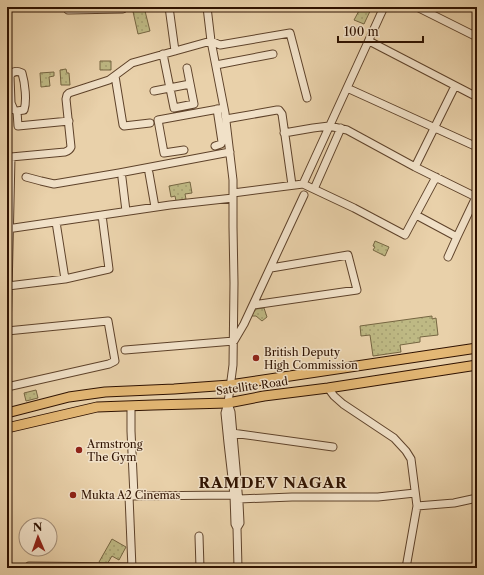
<svg xmlns="http://www.w3.org/2000/svg" width="484" height="575" viewBox="0 0 484 575" font-family="'Libre Caslon Text',serif">
<defs>
<pattern id="grass-dots" width="8" height="8" patternUnits="userSpaceOnUse"><rect width="8" height="8" fill="#beb984"/><path d="M2 2h.1M6 6h.1" fill="none" stroke="#a49e70" stroke-width="1.8" stroke-linecap="round"/></pattern>
</defs>
<rect width="100%" height="100%" fill="#e9d1aa"/>
<filter id="stains"><feTurbulence type="fractalNoise" baseFrequency=".005" numOctaves="4"/><feColorMatrix values="0 0 0 0 .2 0 0 0 0 .09 0 0 0 0 .02 0 0 0 .5 -.17"/></filter>
<radialGradient id="worn" r=".72"><stop offset=".6" stop-color="#630" stop-opacity="0"/><stop offset="1" stop-color="#630" stop-opacity=".3"/></radialGradient>
<path fill="url(#grass-dots)" stroke="#766642" d="M132,7H144L150,31L138,34Z
M361,7H372L364,24L354,20Z
M100,61H111V70H100Z
M66,69L67,73H69L70,85H61L60,70Z
M54,72V76L49,77L50,86L41,87L40,73Z
M190,182L192,193L185,194L186,199L176,201L175,196L171,197L169,186Z
M375,241L389,247L385,256L373,250L375,247L373,246Z
M264,308L267,317L262,321L256,316H251L256,309Z
M432,316V319L436,318L438,335L420,337V342L400,345L401,352L373,356L370,335L361,336L360,326Z
M36,390L38,398L26,401L24,393Z
M112,539L126,547L119,560L112,556L106,566L99,562Z"/>
<g fill="none" stroke-linecap="round" stroke-linejoin="round">
<defs>
<path id="minor" d="M68,7V10L123,9L124,7
M169,7L175,51
M207,7L211,41L225,113L233,180V227L234,283L233,365L228,403L225,413L228,443L234,495L235,524L237,528L238,568
M417,7L477,37
M369,41L477,97
M163,54L174,108L194,104L187,68
M216,65L273,54
M115,76L123,125L124,126L150,123
M347,88L477,147
M154,91L190,84
M17,111L24,110C27,101 25,83 22,73C18,71 13,70 10,76L11,103L14,110L17,111L18,126L69,121
M226,119L277,110H279L282,114L292,185
M284,133L313,128L329,126L347,130L415,167L476,197L477,196
M215,146L221,144L222,142L217,109
M184,150L164,153L158,120L224,108
M415,167L455,86
M149,173L155,207
M26,177L41,181L54,184L119,173L230,152
M122,178L126,211
M303,184L384,7
M314,189L341,128
M233,193L303,184L354,208L405,235L436,177
M416,215L457,237
M56,222L65,279
M7,229L170,205L233,198
M448,257L457,237L476,197
M8,286L65,279L109,269L102,215
M253,305L357,290L348,255L271,268
M7,337L11,157L65,152C68,151 70,150 71,147L66,99L67,95L69,93L109,80L132,63L211,41L220,45L290,33L307,98
M125,350L234,341L244,324L304,195
M7,387L109,364L115,361L108,321L7,331
M328,388L334,396L343,404L394,438L406,451L411,459L417,506L454,503L477,498
M228,404L231,412L239,503L240,523L237,528
M131,406V431L134,496
M232,433L333,447
M239,499L292,497H378L415,493
M199,536L200,568
M7,564V568
M29,566L132,567
M132,568L129,496L234,495
M406,568L417,506"/>
<path id="major" d="M7,413L69,397L105,392L174,389L230,385L477,348
M7,428L97,407L153,405L228,403L264,396L328,388L477,365"/>
</defs>
<use href="#minor" stroke="#5e422a" stroke-width="9"/>
<use href="#major" stroke="#2f1200" stroke-width="11"/>
<use href="#minor" stroke="#f1e1c8" stroke-width="7"/>
<use href="#major" stroke="#e4b875" stroke-width="9"/>
</g>
<g fill="#8f2418" stroke="#f1e1c8" stroke-width="1.5">
<circle cx="256" cy="358" r="4"/>
<circle cx="79" cy="450" r="4"/>
<circle cx="73" cy="495" r="4"/>
</g>
<g text-anchor="middle" dominant-baseline="central" stroke-width="3" stroke-linejoin="round" paint-order="stroke">
<g font-size="11" fill="#2f1200" stroke="#f1e1c8" text-anchor="start">
<text x="264" y="352">British Deputy<tspan x="264" dy="13">High Commission</tspan></text>
<text x="87" y="444">Armstrong<tspan x="87" dy="13">The Gym</tspan></text>
<text x="81" y="495">Mukta A2 Cinemas</text>
</g>
<g font-size="11" fill="#2f1200" stroke="#f1e1c8">
<text transform="translate(252 386) rotate(-8)">Satellite Road</text>
</g>
<g font-size="15" font-weight="bold" letter-spacing="1" fill="#2f1200" stroke="#f1e1c8">
<text x="273" y="482">RAMDEV NAGAR</text>
</g>
</g>
<rect width="484" height="575" fill="none" stroke="#e9d1aa" stroke-width="24"/>
<rect x="8" y="8" width="468" height="559" fill="none" stroke="#2f1200" stroke-width="2"/>
<rect x="12" y="12" width="460" height="551" fill="none" stroke="#2f1200"/>
<g transform="translate(38 537) rotate(358)"><circle r="19" fill="#f1e1c8" stroke="#a38e78"/>
<path d="M0-3L7 15L0 10L-7 15Z" fill="#8f2418"/>
<text y="-6" font-size="11" font-weight="bold" text-anchor="middle" fill="#2f1200">N</text>
</g>
<path d="M338 36v6h85v-6" fill="none" stroke="#2f1200" stroke-width="2"/>
<text x="344" y="36" font-size="12" fill="#2f1200" stroke="#f1e1c8" stroke-width="3" paint-order="stroke">100 m</text>
<rect width="100%" height="100%" filter="url(#stains)"/>
<rect width="100%" height="100%" fill="url(#worn)"/>
</svg>
